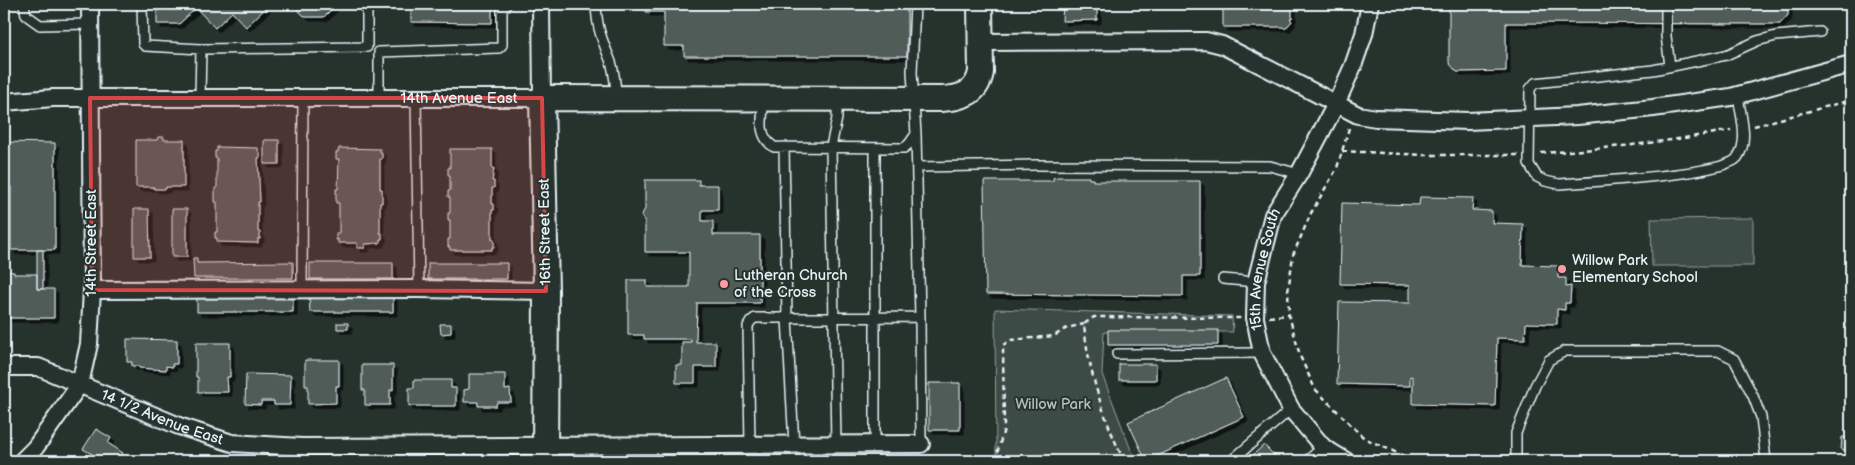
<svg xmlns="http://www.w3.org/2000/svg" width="1855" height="465" viewBox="0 0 1855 465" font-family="'Balsamiq Sans',sans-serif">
<defs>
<filter id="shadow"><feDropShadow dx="4" dy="4" stdDeviation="0" flood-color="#0009"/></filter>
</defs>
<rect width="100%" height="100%" fill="#26332d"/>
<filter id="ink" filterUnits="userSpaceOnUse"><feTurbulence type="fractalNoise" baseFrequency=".02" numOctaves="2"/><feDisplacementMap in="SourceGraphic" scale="10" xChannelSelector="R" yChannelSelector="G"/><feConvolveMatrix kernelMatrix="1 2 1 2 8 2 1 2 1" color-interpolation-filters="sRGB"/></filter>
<g filter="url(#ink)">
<path fill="#3e4b47" stroke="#939ea0" d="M1753,218V266H1652L1651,219Z
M995,309L1232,316L1233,332H1104L1102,374L1131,450L1139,461H996Z"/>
<path fill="#505c59" stroke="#e8f1f8" filter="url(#shadow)" d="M157,4H270L246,27L232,12L215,28L196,8L179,24H157Z
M292,4H336V5L324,17H305Z
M411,4H492V23L411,22Z
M646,4H907V56H684V46H664V12H646Z
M1063,4H1097V20L1062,21Z
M1223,4H1292V18L1290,19L1292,21L1285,29L1283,27H1223Z
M1457,4H1788V15L1780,24L1506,23V71L1457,72L1449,63V5H1457Z
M158,137H164V140H184V187H166V189H154V187H136V140H157Z
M264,140H279V164H264Z
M4,142L55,143V250H11V187H4Z
M217,147L258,148V151L260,152V158H258L260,202H258V232H260V239L258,238V243L217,242V238H215V232H217V202H215V188H217V158H215V151H217Z
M339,148L380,149V152H382V159H380V189H382V203H380V233H382V239H380V243L365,244V248H357V243H338V239L336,240V233H339V203H336V189H338L339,159H336V152H338Z
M450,149H492V168H494L492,181H494V188H492V204H494V210H492V239H494V247H492V250H450V247H448V239H450V220H448V213H450V197H448V191H450V175H448V168H450Z
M1058,177H1089V179H1093V181H1200V276H1183V296L986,294L984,181H1053V178Z
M645,180H699V185H718V210H702V221H713V235H760V303H697L696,342H716V367H695V383H676V365H682V342H691V339H644V335H628V280H647V287H689V252H645V222L641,216L645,209Z
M1420,197L1473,198L1472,210L1492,211V223L1523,224L1522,265L1558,266V278H1566V287L1571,286L1570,303H1565V310L1557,309V324L1526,323L1525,339L1497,338L1495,406L1413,404V377L1410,376V386L1337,384L1339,302L1410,303V285L1340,284L1342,203L1419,205Z
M134,209H149L150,257H134Z
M172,209H187V257H172Z
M37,250H43V289H37Z
M193,258H197V263L293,262V278H194Z
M310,263H393V279H310Z
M428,263H507V279H428Z
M4,271L14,272V274H37V289H54V318H4Z
M197,295H293V312H197Z
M309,296H393V312H310Z
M337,323H348V329H337Z
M440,324H451V333L441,334Z
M1108,330H1218V345H1108Z
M127,339L177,340V364H172L173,367L166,366V370L139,368V366H132V362H127Z
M196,343H230V377H227L228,392H198V377H196Z
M305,360H339V386H336V403L308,404V386H305Z
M1119,364H1156V380H1119Z
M362,365H393V390H390V405H365V390H362Z
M246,374L291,375L290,405H274V401H261V405L245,404Z
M469,374H505V390L510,389L511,402H497L496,406H478V402H464V390L469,389Z
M1226,378L1244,417L1146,461L1128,422Z
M414,380H451V388H456V406H409V388H414Z
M929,383H960V430H929Z
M96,429L111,438L108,443L123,453L118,461H94L97,457L83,449Z
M1842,437L1851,438V451L1841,450Z
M1264,445L1280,461H1246Z"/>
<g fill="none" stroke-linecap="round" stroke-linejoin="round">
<defs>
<path id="lane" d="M24,4L26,15L40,25L91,24
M142,4L143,44L145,46L201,49L200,97
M596,4C597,30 602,39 611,62C615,74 615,86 617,98
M1666,4V36L1670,66
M201,49L367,47V4
M1738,95C1740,114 1750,141 1737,158C1723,175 1587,182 1559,184L1545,181L1537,177L1529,164L1530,89L1535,83L1653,70L1726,55L1757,41L1776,36L1820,32
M379,98V52L499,48L502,45V9L507,4
M416,98L419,289
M764,98C763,117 756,135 774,147L904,148L909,144L916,134L912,72L915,4
M784,147L787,318L794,445
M875,148V444
M917,167L1036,165L1270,166L1299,174
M1223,279L1256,282
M302,290L303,97
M920,317L921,444
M1117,354L1262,353
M836,444L831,147L837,118V100
M750,445L748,326L751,321L755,318L920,317L916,134
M1231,461L1291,409
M1307,461L1323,447
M1516,461V433L1535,386L1549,360L1565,351H1718L1734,359L1753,396L1761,417L1766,461"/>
<g id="street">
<path d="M981,42L1206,41L1222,45L1358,115L1376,118L1468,121L1577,116L1653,108L1731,97L1851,64"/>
<path id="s1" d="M4,102L53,98H542L541,4"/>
<path d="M92,290L419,289L546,291"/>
<path id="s2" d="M4,367H38L179,426L232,443L302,447L921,444"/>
<path d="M22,461L35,448L80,384L89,344L92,290L90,4"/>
<path id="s3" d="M1346,461L1323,447L1291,409L1262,353L1255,318L1256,282L1273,215L1299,174L1336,104L1353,66L1364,34L1370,4"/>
</g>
<path id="secondary" d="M545,461L546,291L542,98L941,99C961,98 977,94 981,72L980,4"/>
</defs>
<use href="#lane" stroke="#e8f1f8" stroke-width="12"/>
<use href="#street" stroke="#e8f1f8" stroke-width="20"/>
<use href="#secondary" stroke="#e8f1f8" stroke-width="28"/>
<path stroke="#e8f1f8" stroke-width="2.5" stroke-dasharray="5 4" stroke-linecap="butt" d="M1754,126L1851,100
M1349,128L1337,168L1311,213L1293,255L1288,292L1289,315L1300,356L1315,389L1364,438L1406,457L1428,461
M1342,151L1424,155H1518
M1541,153C1605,149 1668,142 1731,130
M1269,317L1288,315
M995,461L1004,429L1003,346L1011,340L1054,336L1067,328L1084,324
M1124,461C1104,419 1088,371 1084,324L1094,317L1241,318
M1650,461L1655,460L1661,461"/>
<use href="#lane" stroke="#26332d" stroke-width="9"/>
<use href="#street" stroke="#26332d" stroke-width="16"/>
<use href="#secondary" stroke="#26332d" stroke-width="24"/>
</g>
</g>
<path fill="#d94647" fill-opacity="0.2" stroke="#d94647" stroke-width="4" stroke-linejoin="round" d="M90,98H542L546,291L92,290Z"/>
<g fill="#ff9aa2" stroke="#26332d" stroke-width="2">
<circle cx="1562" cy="269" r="5"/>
<circle cx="724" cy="284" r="5"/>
</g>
<g text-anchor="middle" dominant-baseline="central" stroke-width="4" stroke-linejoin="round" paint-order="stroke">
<g font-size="15" fill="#e8f1f8" stroke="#26332d">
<text stroke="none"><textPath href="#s1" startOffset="455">14th Avenue East</textPath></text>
<text transform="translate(545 232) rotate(-91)">16th Street East</text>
<text transform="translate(91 243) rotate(-90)">14th Street East</text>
<text stroke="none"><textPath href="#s3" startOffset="225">15th Avenue South</textPath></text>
<text stroke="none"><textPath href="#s2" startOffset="168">14 1/2 Avenue East</textPath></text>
</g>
<g font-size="15" fill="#e8f1f8" stroke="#26332d" text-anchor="start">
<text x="1572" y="260">Willow Park<tspan x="1572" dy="17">Elementary School</tspan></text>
<text x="734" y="275">Lutheran Church<tspan x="734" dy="17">of the Cross</tspan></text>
</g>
<g font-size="15" fill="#b5bfc3" stroke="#26332d">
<text x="1053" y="404">Willow Park</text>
</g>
</g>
<rect width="1855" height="465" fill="none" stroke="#26332d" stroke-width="20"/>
<rect x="10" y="10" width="1835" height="445" fill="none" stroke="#e8f1f8" stroke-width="2" filter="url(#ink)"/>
</svg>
